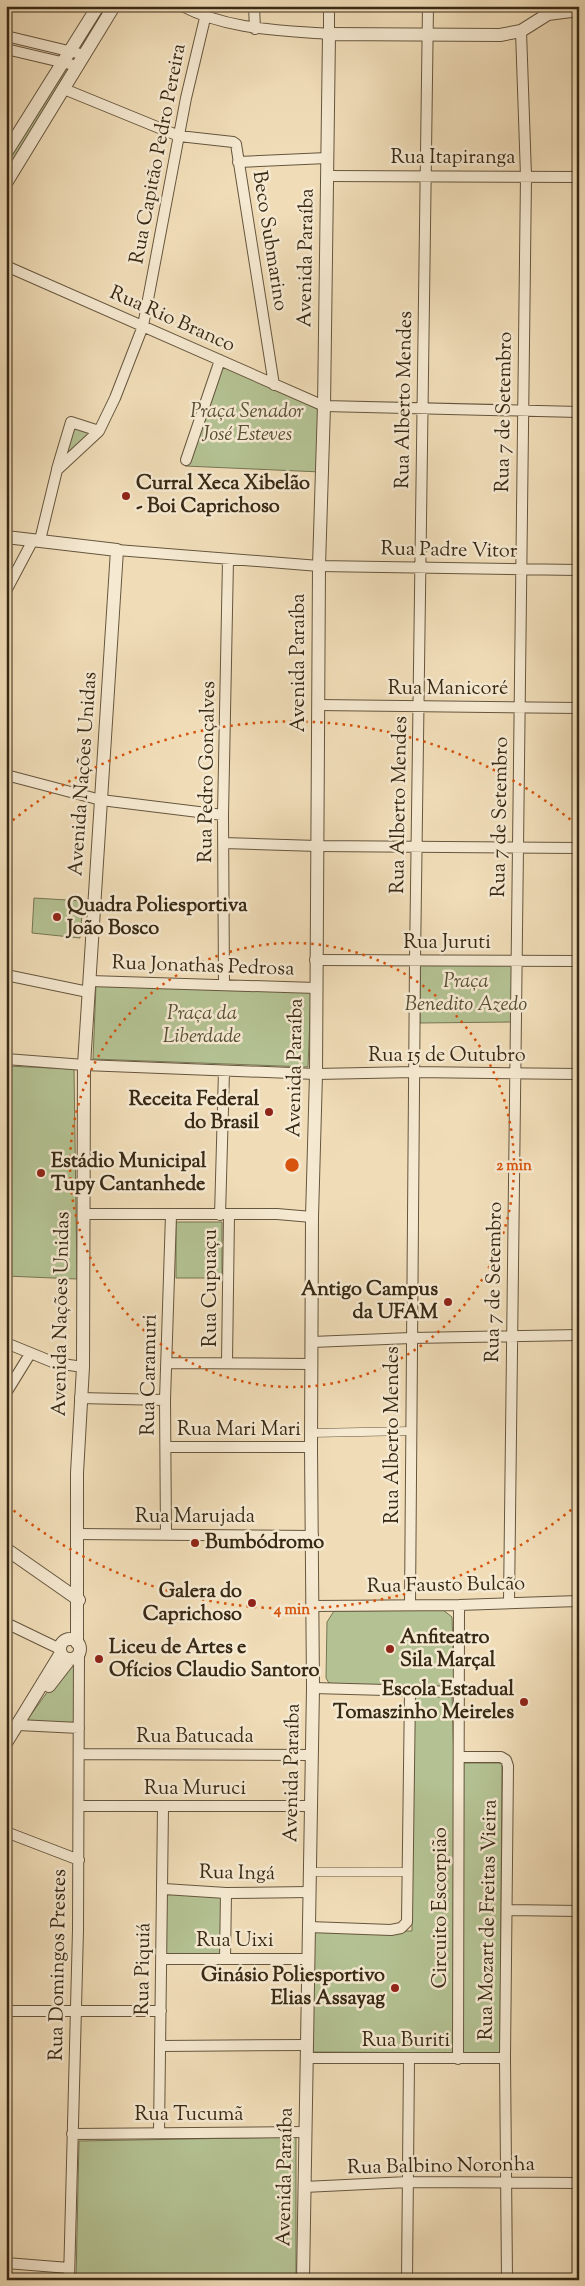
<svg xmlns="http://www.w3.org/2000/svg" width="585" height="2286" viewBox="0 0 585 2286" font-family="'Sorts Mill Goudy',serif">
<rect width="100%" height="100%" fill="#f0ddb8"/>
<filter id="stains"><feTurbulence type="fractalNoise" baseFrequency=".004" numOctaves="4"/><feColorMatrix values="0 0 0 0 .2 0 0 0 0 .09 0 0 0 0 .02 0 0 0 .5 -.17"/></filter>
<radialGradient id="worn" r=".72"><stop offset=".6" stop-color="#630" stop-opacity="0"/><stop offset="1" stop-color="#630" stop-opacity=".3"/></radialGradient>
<path fill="#b4c293" stroke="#767654" d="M63,68L72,71L6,176V160Z
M218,363L323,406L321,472L185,466Z
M67,426L96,431L59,463Z
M34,898L83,901L80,938L32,933Z
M420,964H513L512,1022L420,1023Z
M96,985L311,992L308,1067L93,1059Z
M6,1066L74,1069L77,1279L6,1276Z
M176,1222H222V1278H176Z
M443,1610L452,1617L454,1677L451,1683L444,1687L334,1684L329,1683L326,1678L327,1622L334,1611Z
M71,1664L77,1665V1725L25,1723L66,1666Z
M414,1696H452L454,1763H502L500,2053L313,2052L314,1932L412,1931Z
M166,1894L222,1896L223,1957L165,1956Z
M296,2137V2280H76L79,2141Z"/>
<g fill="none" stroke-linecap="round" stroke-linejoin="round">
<defs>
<path id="pedestrian" d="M311,1433L411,1431
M310,1872H407"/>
<path id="minor" d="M182,6C229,30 278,30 329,34V6
M254,6L255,29
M6,36L85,55
M6,49L78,66
M64,89L179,136L233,142L236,144L274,385
M238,162L327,158
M327,176L579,177
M6,266L324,406L579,412
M186,460L220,360
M57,469L71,422L99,431
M40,540L57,470L99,431L115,398L143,326L186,98L205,18
M117,550L319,566L579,570
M6,591L33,540
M318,705L579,708
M6,775L101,800L223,815
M224,843L317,846L579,848
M315,960L579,961
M6,975L88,992
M90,981L316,988
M224,985L223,815L228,560
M6,1059L84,1065L316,1074L415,1072L579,1074
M83,1214H277L312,1217
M220,1215L224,1071
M312,1342L411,1338L579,1335
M6,1343L55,1363L83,1367
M227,1362L229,1215
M167,1363L312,1364
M6,1393L30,1354
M80,1398L165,1400
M166,1447H311
M78,1534L313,1536
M166,1535L165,1400L171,1215
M509,1602L526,176L521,31
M410,1605L415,961L428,6
M313,1606L459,1605L579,1601
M6,1623L60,1649
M313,1688L459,1692
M18,1725L79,1728
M79,1754L311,1755
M459,1757H501L506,1760L508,1766L505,2058L507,2280
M79,1806H311
M6,1832L79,1860
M164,1889L226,1893L309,1892
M507,1910L579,1911
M309,1927L391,1930L401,1928L407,1922L410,1691
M162,1959H308
M225,1959L226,1893
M6,2011H161
M161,2046L306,2045
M306,2058H505
M458,2059L459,1605
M159,2132L163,1807
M72,2134L306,2132
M304,2187L408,2182L579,2183
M6,2263L69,2268
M69,2280L78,1930L79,1651
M407,2280L409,2059"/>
<path id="tertiary" d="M6,153L98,6
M6,183L114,6
M6,537L117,550L84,1065L83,1367L77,1473V1643
M6,1549L79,1600
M60 1649a10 10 0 1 1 20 0a10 10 0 1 1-20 0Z
M49,1686L70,1659
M6,1743L61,1653
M303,2280L313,1688L311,1447L312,1217L316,1074L319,566L324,406L329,34L500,35L521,31L548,14L579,10"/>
</defs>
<use href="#pedestrian" stroke="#66563e" stroke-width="9"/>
<use href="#minor" stroke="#66563e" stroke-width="12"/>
<use href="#tertiary" stroke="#66563e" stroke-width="14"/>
<use href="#pedestrian" stroke="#f5e9d1" stroke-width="8"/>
<use href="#minor" stroke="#f5e9d1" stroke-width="10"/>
<use href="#tertiary" stroke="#f5e9d1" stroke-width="12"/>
</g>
<g fill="none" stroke="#d6540d" stroke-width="2.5" stroke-dasharray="2.5 5">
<circle cx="292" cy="1165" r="222"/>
<path d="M577 1505A444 444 0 0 1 7 1505M7 825A444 444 0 0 1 577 825"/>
</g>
<g fill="#8f2418" stroke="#f5e9d1" stroke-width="2">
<circle cx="126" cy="496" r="5"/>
<circle cx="57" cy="917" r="5"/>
<circle cx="269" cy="1112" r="5"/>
<circle cx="41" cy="1173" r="5"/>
<circle cx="448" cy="1302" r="5"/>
<circle cx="195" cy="1543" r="5"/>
<circle cx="252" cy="1603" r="5"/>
<circle cx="390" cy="1649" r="5"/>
<circle cx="99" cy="1659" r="5"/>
<circle cx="524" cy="1702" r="5"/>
<circle cx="395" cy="1988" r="5"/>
</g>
<g text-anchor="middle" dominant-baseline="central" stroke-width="5" stroke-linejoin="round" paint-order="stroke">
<g font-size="20" fill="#382915" stroke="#f5e9d1">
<text transform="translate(159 154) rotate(-79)">Rua Capitão Pedro Pereira</text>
<text x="453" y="158">Rua Itapiranga</text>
<text transform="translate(269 241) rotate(81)">Beco Submarino</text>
<text transform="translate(307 258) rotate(-89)">Avenida Paraíba</text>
<text transform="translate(172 320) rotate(24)">Rua Rio Branco</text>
<text transform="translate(405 400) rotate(-89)">Rua Alberto Mendes</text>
<text transform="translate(505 412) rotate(-89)">Rua 7 de Setembro</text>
<text transform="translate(449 551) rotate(1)">Rua Padre Vitor</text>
<text transform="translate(299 663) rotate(-90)">Avenida Paraíba</text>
<text x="448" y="689">Rua Manicoré</text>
<text transform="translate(208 772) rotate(-89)">Rua Pedro Gonçalves</text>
<text transform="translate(84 774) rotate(-86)">Avenida Nações Unidas</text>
<text transform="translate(400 805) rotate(-89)">Rua Alberto Mendes</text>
<text transform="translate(501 817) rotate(-89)">Rua 7 de Setembro</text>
<text x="447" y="943">Rua Juruti</text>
<text transform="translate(203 967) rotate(2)">Rua Jonathas Pedrosa</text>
<text x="447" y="1056">Rua 15 de Outubro</text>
<text transform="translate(296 1068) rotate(-89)">Avenida Paraíba</text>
<text transform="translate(495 1282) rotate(-89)">Rua 7 de Setembro</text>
<text transform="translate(211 1288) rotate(-90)">Rua Cupuaçu</text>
<text transform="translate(62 1314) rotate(-89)">Avenida Nações Unidas</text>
<text transform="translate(150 1375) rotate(-89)">Rua Caramuri</text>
<text x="239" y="1430">Rua Mari Mari</text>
<text transform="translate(393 1435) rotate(-90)">Rua Alberto Mendes</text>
<text x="195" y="1517">Rua Marujada</text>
<text transform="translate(446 1586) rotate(-1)">Rua Fausto Bulcão</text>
<text x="195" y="1737">Rua Batucada</text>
<text transform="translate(293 1773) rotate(-89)">Avenida Paraíba</text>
<text x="195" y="1789">Rua Muruci</text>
<text transform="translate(237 1874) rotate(1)">Rua Ingá</text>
<text transform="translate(441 1908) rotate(-90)">Circuito Escorpião</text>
<text transform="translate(489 1920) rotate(-89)">Rua Mozart de Freitas Vieira</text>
<text x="235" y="1941">Rua Uixi</text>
<text transform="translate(59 1965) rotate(-89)">Rua Domingos Prestes</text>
<text transform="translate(144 1969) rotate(-89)">Rua Piquiá</text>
<text x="406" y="2041">Rua Buriti</text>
<text x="189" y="2115">Rua Tucumã</text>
<text transform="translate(441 2167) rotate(-1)">Rua Balbino Noronha</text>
<text transform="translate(286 2177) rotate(-89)">Avenida Paraíba</text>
</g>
<g font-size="20" font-style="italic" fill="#574f34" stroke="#f5e9d1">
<text x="247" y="412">Praça Senador<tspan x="247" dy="23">José Esteves</tspan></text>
<text x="466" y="982">Praça<tspan x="466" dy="23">Benedito Azedo</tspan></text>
<text x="202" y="1014">Praça da<tspan x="202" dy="23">Liberdade</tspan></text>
</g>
<g font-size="20" font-weight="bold" fill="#382915" stroke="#f5e9d1" text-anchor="start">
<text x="136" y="484">Curral Xeca Xibelão<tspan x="136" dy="23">- Boi Caprichoso</tspan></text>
<text x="67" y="906">Quadra Poliesportiva<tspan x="67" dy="23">João Bosco</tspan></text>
<text x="259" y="1100" text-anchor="end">Receita Federal<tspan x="259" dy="23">do Brasil</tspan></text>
<text x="51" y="1162">Estádio Municipal<tspan x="51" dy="23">Tupy Cantanhede</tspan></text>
<text x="438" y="1290" text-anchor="end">Antigo Campus<tspan x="438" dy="23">da UFAM</tspan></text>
<text x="205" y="1543">Bumbódromo</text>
<text x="242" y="1592" text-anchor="end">Galera do<tspan x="242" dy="23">Caprichoso</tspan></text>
<text x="400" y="1638">Anfiteatro<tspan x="400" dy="23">Sila Marçal</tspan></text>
<text x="109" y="1648">Liceu de Artes e<tspan x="109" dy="23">Ofícios Claudio Santoro</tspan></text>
<text x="514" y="1690" text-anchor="end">Escola Estadual<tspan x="514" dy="23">Tomaszinho Meireles</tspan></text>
<text x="385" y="1976" text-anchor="end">Ginásio Poliesportivo<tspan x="385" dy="23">Elias Assayag</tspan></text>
</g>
</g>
<circle cx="292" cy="1165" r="8" fill="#d6540d" stroke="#f5e9d1" stroke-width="2.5"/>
<g font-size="15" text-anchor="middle" font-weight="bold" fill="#d6540d" stroke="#f5e9d1" stroke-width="5" stroke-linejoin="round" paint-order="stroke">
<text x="514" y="1170">2 min</text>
<text x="292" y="1614">4 min</text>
</g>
<rect width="585" height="2286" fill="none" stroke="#f0ddb8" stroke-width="25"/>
<rect x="8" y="8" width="570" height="2271" fill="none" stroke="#382915" stroke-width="2.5"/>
<rect x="12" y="12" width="560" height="2261" fill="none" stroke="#382915"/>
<rect width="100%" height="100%" filter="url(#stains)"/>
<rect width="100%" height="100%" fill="url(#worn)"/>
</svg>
